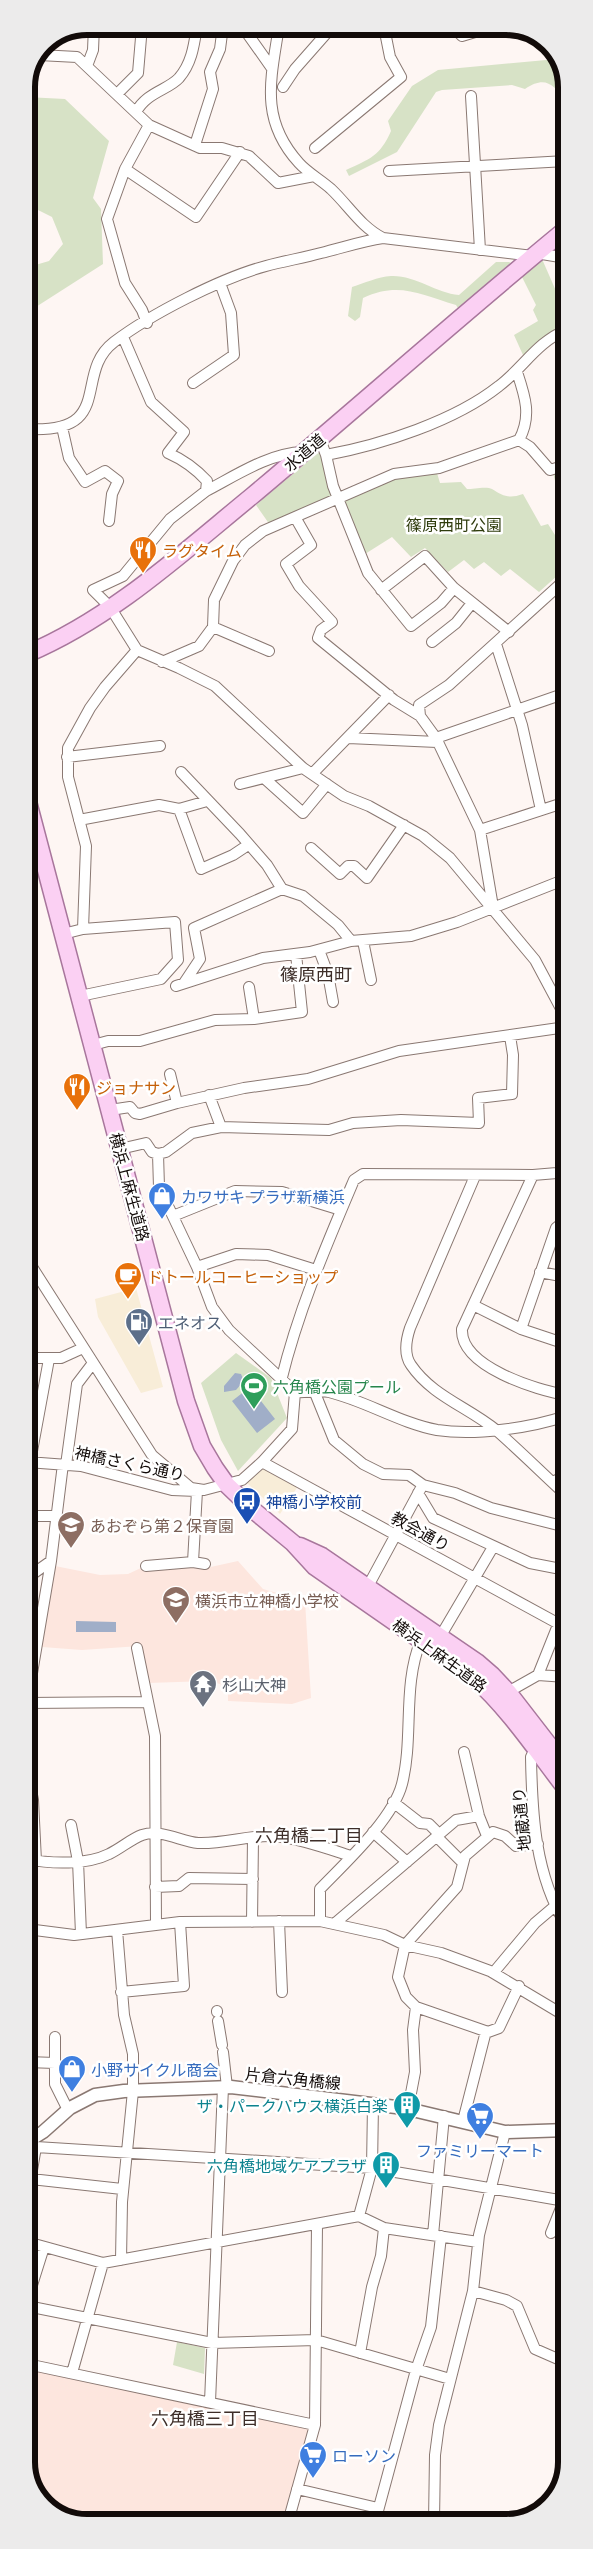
<svg xmlns="http://www.w3.org/2000/svg" width="593" height="2549" viewBox="0 0 593 2549" font-family="'Exo 2','Noto Sans JP',sans-serif">
<rect width="100%" height="100%" fill="#fef6f3"/>
<path fill="#f8edd8" d="M136,1288L163,1387L141,1393L98,1317L95,1299Z
M264,1466L298,1486L280,1514L247,1483Z"/>
<path fill="#fde6de" d="M27,884H29L35,903H27Z
M238,1561L263,1589L305,1601L311,1698L292,1704L228,1701V1686L208,1681L148,1683L140,1646L82,1650L42,1647L55,1566L100,1575L128,1574L141,1568L161,1567L206,1568Z
M27,2364L315,2425L290,2517L317,2522H80L44,2505L27,2473Z"/>
<path fill="#d7e2c6" d="M557,59L566,76V101C553,85 546,75 525,89L512,85L442,90L436,92L397,152L349,176L346,170C370,159 380,156 391,131L388,121L412,86L438,70Z
M26,97L65,99L109,141L93,198L101,209L103,264L28,312L32,266L49,261L63,244L52,217L26,204Z
M542,259L556,291L566,326L523,355L514,335L538,321L533,310L536,305L521,275Z
M496,262H509L513,264L459,310L456,305C421,295 399,281 363,298L360,317L355,321L348,316L352,287C364,283 378,277 391,276C415,275 436,293 459,295Z
M320,451L333,497L270,525L256,505Z
M563,468L566,471V506L561,504L553,473Z
M437,473L440,483L461,482L467,489C473,489 487,486 492,489C503,496 509,499 523,494L541,526L548,524L562,546L558,575L539,592L510,569L501,576L484,562L474,569L464,560L448,572L425,548L411,557L392,537L365,554L343,501L396,479Z
M236,1353L271,1378L287,1418L238,1471L221,1440L201,1383Z
M177,2342L205,2348L204,2374L173,2365Z"/>
<path fill="#a0aec8" d="M235,1373L241,1374L244,1381L236,1390L224,1392V1386Z
M250,1387L275,1419L257,1433L232,1401Z
M76,1621L116,1622V1632H76Z"/>
<g fill="none" stroke-linecap="round" stroke-linejoin="round">
<defs>
<path id="minor" d="M242,26L271,67
M279,26C271,79 259,119 299,163C308,173 321,180 331,189C349,206 361,227 383,238L533,256
M453,27L462,36L492,27
M386,32L404,27
M39,55L77,57L149,125L200,148H222L249,156L278,183L314,176
M87,66L93,50L94,26
M283,87L295,69L332,27
M117,94L138,73L142,26
M471,96L480,250
M136,112C147,92 168,90 179,78C192,63 194,45 197,26
M195,145L213,89L210,72L220,49L223,26
M315,148L401,77L390,57L384,27
M125,169L196,217L240,152
M389,171L566,161
M536,253L566,258
M147,323L142,310L125,283L107,219L125,169L149,125
M561,332L566,348
M123,337L151,402L184,432L168,453C184,460 195,468 207,481L206,491L170,519L123,576L93,590L110,607L137,650L179,668L215,686L303,768L344,796L369,806L423,836L450,858L535,960L566,1018
M193,383L234,355L231,313L220,283
M62,427L69,458L85,482L105,471L118,481L112,494L109,521
M26,429C117,434 72,374 114,342C151,314 221,278 266,266C284,261 303,258 321,253C342,248 362,241 383,238
M320,439L326,455C381,445 455,421 499,386C523,368 537,342 566,330
M519,440L530,447L550,470L566,465
M326,455L333,486L368,573L411,626L441,603L454,588
M206,491C235,476 269,453 303,452
M381,590L425,556L454,588L509,632
M213,627L269,651
M432,642L456,623L472,603
M496,644L522,725L541,810
M162,662L199,646L213,627L214,600L233,561L245,545L263,531L295,517
M420,716L394,700L318,638L321,630L332,622L299,586L286,564L311,545L295,517L394,474L439,468L519,440C532,416 525,396 517,372
M348,738L437,742
M436,738L566,693
M67,757L160,746
M181,772L240,834L267,865L282,889L303,896L338,925L351,941
M312,774L389,695
M264,778L303,813L327,784
M240,784L303,768
M207,801L179,809L201,869L233,855L248,845
M79,820L159,805L179,809
M480,830L566,802
M311,848L340,874L348,866H354L367,878L404,825
M493,907L480,830L436,738L420,716L419,705L449,685L566,579
M83,929L86,846L68,777V748L90,708L105,687L137,650
M63,934L83,929L175,922L178,960L161,979L80,996
M363,941L371,980
M319,950L328,974L333,1002
M184,983L200,959L194,928L282,889
M176,986L263,958L310,952L351,941L411,936L457,922L566,879
M249,987L254,1019
M93,1045L108,1041H140L215,1020L254,1019L302,1012L296,954
M170,1074L177,1103
M209,1095L221,1127
M110,1110L130,1107L135,1113L140,1114L177,1103L244,1088L308,1079L399,1051L566,1027
M120,1149L146,1143L152,1152L158,1154L159,1187L197,1267L212,1307L229,1330L295,1392C305,1393 320,1390 329,1392C366,1401 400,1423 437,1430C475,1436 530,1428 566,1416
M158,1154L166,1152L192,1133L221,1127L329,1130L353,1123L401,1120L479,1123L478,1098L512,1094L513,1055L510,1036
M533,1175L462,1329C460,1367 537,1390 566,1395
M475,1176L410,1328C406,1340 404,1355 411,1365C432,1396 468,1407 496,1430C520,1451 543,1474 566,1495
M173,1216L235,1191L282,1192L341,1210
M566,1220L556,1228L521,1329L566,1344
M27,1259L152,1455L191,1488L204,1490L242,1480L262,1462L292,1429L295,1392
M197,1267L236,1254L268,1255L316,1270
M540,1272L566,1277
M473,1305L521,1329
M27,1358H61L83,1348
M281,1381C298,1311 326,1246 354,1180L363,1174L533,1175L557,1173L566,1169
M315,1393L334,1440L363,1464L383,1474L409,1475L423,1485L455,1493L491,1508L566,1527
M27,1462L81,1466L172,1490L197,1491L193,1562
M30,1462L49,1359
M262,1462L559,1624L566,1625
M66,1465L77,1384L93,1363
M552,1482L566,1476
M418,1493L433,1518L530,1563L566,1570
M27,1516H57
M146,1566L193,1562L205,1564
M27,1578L51,1561
M367,1588L421,1488
M440,1637L493,1547
M137,1648L155,1736L156,1925
M538,1675L566,1605
M508,1692L538,1675L566,1677
M27,1703L147,1702
M540,1747L534,1751L531,1757C532,1815 535,1875 566,1925
M464,1752L479,1816L487,1836
M393,1802L420,1823L429,1824L439,1834
M71,1825L78,1861L81,1934
M373,1832L407,1862
M437,1837L462,1862
M27,1859C51,1864 87,1865 109,1854C120,1849 131,1839 142,1835C161,1829 180,1841 198,1843C223,1844 246,1836 270,1836C292,1836 329,1849 351,1856
M36,1861L33,1800L28,1775L32,1704L30,1685L51,1561L63,1464
M155,1887L179,1886L189,1878L253,1879
M279,1921L282,1992
M320,1921V1889C345,1863 393,1819 402,1784C414,1737 402,1686 421,1640
M252,1922L253,1838
M334,1924L456,1820L479,1816
M27,1929L74,1935L180,1922L320,1921L384,1935L405,1945L441,1953L490,1971L567,2017
M117,1930L124,2015L133,2054V2091L122,2202L121,2260
M494,1972L535,1923L555,1906
M519,1986L499,2028L488,2032L416,2007L406,1997L398,1977L405,1945L457,1887L465,1856L493,1832L505,1836L516,1846L538,1844
M121,1992L184,1986L180,1922
M217,2011V2012
M218,2021L222,2045
M55,2037V2084L68,2110
M223,2052L227,2087
M27,2062L55,2063
M408,2109L415,2072L413,2030L416,2007
M463,2121L486,2031
M30,2141L36,2147L372,2168L565,2201
M31,2179L122,2189
M27,2199L36,2147
M359,2216L372,2168L373,2104
M551,2233L567,2193
M433,2235L444,2116
M27,2242L103,2263L359,2216L384,2228L478,2242
M473,2291L506,2300L517,2306L535,2349L567,2363
M27,2301L44,2247
M27,2306L212,2343L316,2340L450,2379
M360,2353L372,2287L381,2256L384,2228
M27,2364L315,2425
M72,2373L103,2263
M567,2400L565,2430L567,2448
M210,2402L223,2087
M297,2489L378,2508
M288,2522L315,2425L317,2225
M375,2522L416,2370L431,2327L441,2236
M434,2522L435,2455L439,2425L473,2291L479,2235L505,2132"/>
<path id="tertiary" d="M27,2142L43,2132L70,2108L95,2095L124,2091L231,2087L404,2108L505,2132L567,2130
M565,2201L567,2202"/>
<path id="primary" d="M27,654C112,618 181,554 252,496C357,408 460,316 566,229
M27,798L186,1401L202,1446L215,1468L227,1485L253,1510L293,1543L315,1567L472,1676C509,1709 536,1750 566,1789
M300,1546L322,1556L477,1662L492,1675L508,1692L566,1767"/>
</defs>
<use href="#minor" stroke="#8a7872" stroke-width="12"/>
<use href="#tertiary" stroke="#8a7872" stroke-width="15"/>
<use href="#primary" stroke="#a8769c" stroke-width="19"/>
<use href="#minor" stroke="#fff" stroke-width="10"/>
<use href="#tertiary" stroke="#fff" stroke-width="12"/>
<use href="#primary" stroke="#fbd0f3" stroke-width="16"/>
</g>
<defs>
<symbol id="restaurant-pin" viewBox="-11 -11 22 30"><path d="M0 17L-7.5 6A9.5 9.5 0 1 1 7.5 6Z" fill="#e8710a" stroke="#fff"/><path d="M-5-6h1v4h1v-4h1v4h1v-4h1v5L-1.5 .5V6h-2V.5L-5-1ZM5-6V6H3V1.5H1.5Q1.5-4 5-6Z" fill="#fff"/></symbol>
<symbol id="shop-pin" viewBox="-11 -11 22 30"><path d="M0 17L-7.5 6A9.5 9.5 0 1 1 7.5 6Z" fill="#3f7fe0" stroke="#fff"/><path d="M-5-2.5h2.3a2.7 3.5 0 0 1 5.4 0H5L5.5 6h-11ZM-1.5-2.5h3a1.5 2.3 0 0 0-3 0Z" fill="#fff"/></symbol>
<symbol id="cafe-pin" viewBox="-11 -11 22 30"><path d="M0 17L-7.5 6A9.5 9.5 0 1 1 7.5 6Z" fill="#e8710a" stroke="#fff"/><path d="M-5.5-4.5H6V0H3Q3 3.5 0 3.5H-2.5Q-5.5 3.5-5.5 0ZM3-3.2v2h1.7v-2ZM-6 4.5H4V6H-6Z" fill="#fff"/></symbol>
<symbol id="fuel-pin" viewBox="-11 -11 22 30"><path d="M0 17L-7.5 6A9.5 9.5 0 1 1 7.5 6Z" fill="#5c6f8a" stroke="#fff"/><path d="M-5.5-6h7V0h2V4h1.3V-2.5L3-4.5l.8-.8L6-3V5H2.5V1h-1V6h-7ZM-4.2-4.7v3.2H.2V-4.7Z" fill="#fff"/></symbol>
<symbol id="stadium-pin" viewBox="-11 -11 22 30"><path d="M0 17L-7.5 6A9.5 9.5 0 1 1 7.5 6Z" fill="#2e9e5b" stroke="#fff"/><path d="M0-5a6.5 5 0 1 0 0 10a6.5 5 0 1 0 0-10ZM-3.5-1.8h7v3.6h-7Z" fill="#fff"/></symbol>
<symbol id="bus-pin" viewBox="-11 -11 22 30"><path d="M0 17L-7.5 6A9.5 9.5 0 1 1 7.5 6Z" fill="#1a4fb4" stroke="#fff"/><path d="M-5-6H5V4H4V6H2V4H-2V6H-4V4H-5ZM-3.5-4V0h7V-4ZM-3.5 1.2v1.5H-2V1.2ZM2 1.2v1.5H3.5V1.2Z" fill="#fff"/></symbol>
<symbol id="school-pin" viewBox="-11 -11 22 30"><path d="M0 17L-7.5 6A9.5 9.5 0 1 1 7.5 6Z" fill="#8d6e63" stroke="#fff"/><path d="M0-5L7-2L0 1L-7-2ZM-4 1L0 2.5L4 1V4Q0 6-4 4Z" fill="#fff"/></symbol>
<symbol id="temple-pin" viewBox="-11 -11 22 30"><path d="M0 17L-7.5 6A9.5 9.5 0 1 1 7.5 6Z" fill="#6b7280" stroke="#fff"/><path d="M0-6L5-2H3V0L6.5 2.5H4V6H1.5V3h-3V6H-4V2.5H-6.5L-3 0V-2H-5Z" fill="#fff"/></symbol>
<symbol id="building-pin" viewBox="-11 -11 22 30"><path d="M0 17L-7.5 6A9.5 9.5 0 1 1 7.5 6Z" fill="#0f9aa8" stroke="#fff"/><path d="M-4-6H4V6H1V3H-1V6H-4ZM-2.5-4.3h1.7v1.8h-1.7ZM.8-4.3h1.7v1.8H.8ZM-2.5-1h1.7V.8h-1.7ZM.8-1h1.7V.8H.8Z" fill="#fff"/></symbol>
<symbol id="supermarket-pin" viewBox="-11 -11 22 30"><path d="M0 17L-7.5 6A9.5 9.5 0 1 1 7.5 6Z" fill="#3f7fe0" stroke="#fff"/><path d="M-6-5.5h2.5l.6 2H6L4.5 2H-2.5L-4.4-4H-6ZM-1.5 3.2a1.3 1.3 0 1 0 .1 0ZM3 3.2a1.3 1.3 0 1 0 .1 0Z" fill="#fff"/></symbol>
</defs>
<g fill-rule="evenodd">
<use href="#restaurant-pin" x="127" y="534" width="32" height="43"/>
<use href="#restaurant-pin" x="61" y="1071" width="32" height="43"/>
<use href="#shop-pin" x="146" y="1180" width="32" height="43"/>
<use href="#cafe-pin" x="112" y="1260" width="32" height="43"/>
<use href="#fuel-pin" x="123" y="1306" width="32" height="43"/>
<use href="#stadium-pin" x="238" y="1370" width="32" height="43"/>
<use href="#bus-pin" x="231" y="1485" width="32" height="43"/>
<use href="#school-pin" x="55" y="1509" width="32" height="43"/>
<use href="#school-pin" x="160" y="1584" width="32" height="43"/>
<use href="#temple-pin" x="187" y="1668" width="32" height="43"/>
<use href="#shop-pin" x="56" y="2053" width="32" height="43"/>
<use href="#building-pin" x="391" y="2089" width="32" height="43"/>
<use href="#supermarket-pin" x="464" y="2100" width="32" height="43"/>
<use href="#building-pin" x="370" y="2149" width="32" height="43"/>
<use href="#supermarket-pin" x="297" y="2439" width="32" height="43"/>
</g>
<g text-anchor="middle" dominant-baseline="central" stroke-width="5" stroke-linejoin="round" paint-order="stroke">
<g font-size="16" fill="#120b09" stroke="#fff">
<text transform="translate(304 452) rotate(-40)">水道道</text>
<text transform="translate(130 1187) rotate(75)">横浜上麻生道路</text>
<text transform="translate(130 1463) rotate(12)">神橋さくら通り</text>
<text transform="translate(421 1531) rotate(29)">教会通り</text>
<text transform="translate(440 1655) rotate(36)">横浜上麻生道路</text>
<text transform="translate(521 1819) rotate(-96)">地蔵通り</text>
<text transform="translate(293 2078) rotate(6)">片倉六角橋線</text>
</g>
<g font-size="16" fill="#2f3c0d" stroke="#fff">
<text x="454" y="524">篠原西町公園</text>
</g>
<g font-size="16" fill="#c56008" stroke="#fff" text-anchor="start">
<text x="162" y="550">ラグタイム</text>
<text x="96" y="1087">ジョナサン</text>
<text x="147" y="1276">ドトールコーヒーショップ</text>
</g>
<g font-size="16" fill="#366cbe" stroke="#fff" text-anchor="start">
<text x="181" y="1196">カワサキ プラザ新横浜</text>
<text x="91" y="2069">小野サイクル商会</text>
<text x="480" y="2150" text-anchor="middle">ファミリーマート</text>
<text x="332" y="2455">ローソン</text>
</g>
<g font-size="16" fill="#4e5e75" stroke="#fff" text-anchor="start">
<text x="158" y="1322">エネオス</text>
</g>
<g font-size="16" fill="#27864d" stroke="#fff" text-anchor="start">
<text x="273" y="1386">六角橋公園プール</text>
</g>
<g font-size="16" fill="#164399" stroke="#fff" text-anchor="start">
<text x="266" y="1501">神橋小学校前</text>
</g>
<g font-size="16" fill="#785e54" stroke="#fff" text-anchor="start">
<text x="90" y="1525">あおぞら第２保育園</text>
<text x="195" y="1600">横浜市立神橋小学校</text>
</g>
<g font-size="16" fill="#5b616d" stroke="#fff" text-anchor="start">
<text x="222" y="1684">杉山大神</text>
</g>
<g font-size="16" fill="#0d838f" stroke="#fff" text-anchor="end">
<text x="388" y="2105">ザ・パークハウス横浜白楽</text>
<text x="367" y="2165">六角橋地域ケアプラザ</text>
</g>
<g font-size="18" fill="#3d2e29" stroke="#fff">
<text x="316" y="974">篠原西町</text>
<text x="309" y="1835">六角橋二丁目</text>
<text x="205" y="2418">六角橋三丁目</text>
</g>
</g>
<path d="M0 0H593V2549H0ZM87 35H506A52 52 0 0 1 558 87V2462A52 52 0 0 1 506 2514H87A52 52 0 0 1 35 2462V87A52 52 0 0 1 87 35Z" fill="#ecebeb" fill-rule="evenodd"/>
<path fill="none" stroke="#120b09" stroke-width="6" d="M87 35H506A52 52 0 0 1 558 87V2462A52 52 0 0 1 506 2514H87A52 52 0 0 1 35 2462V87A52 52 0 0 1 87 35Z"/>
</svg>
